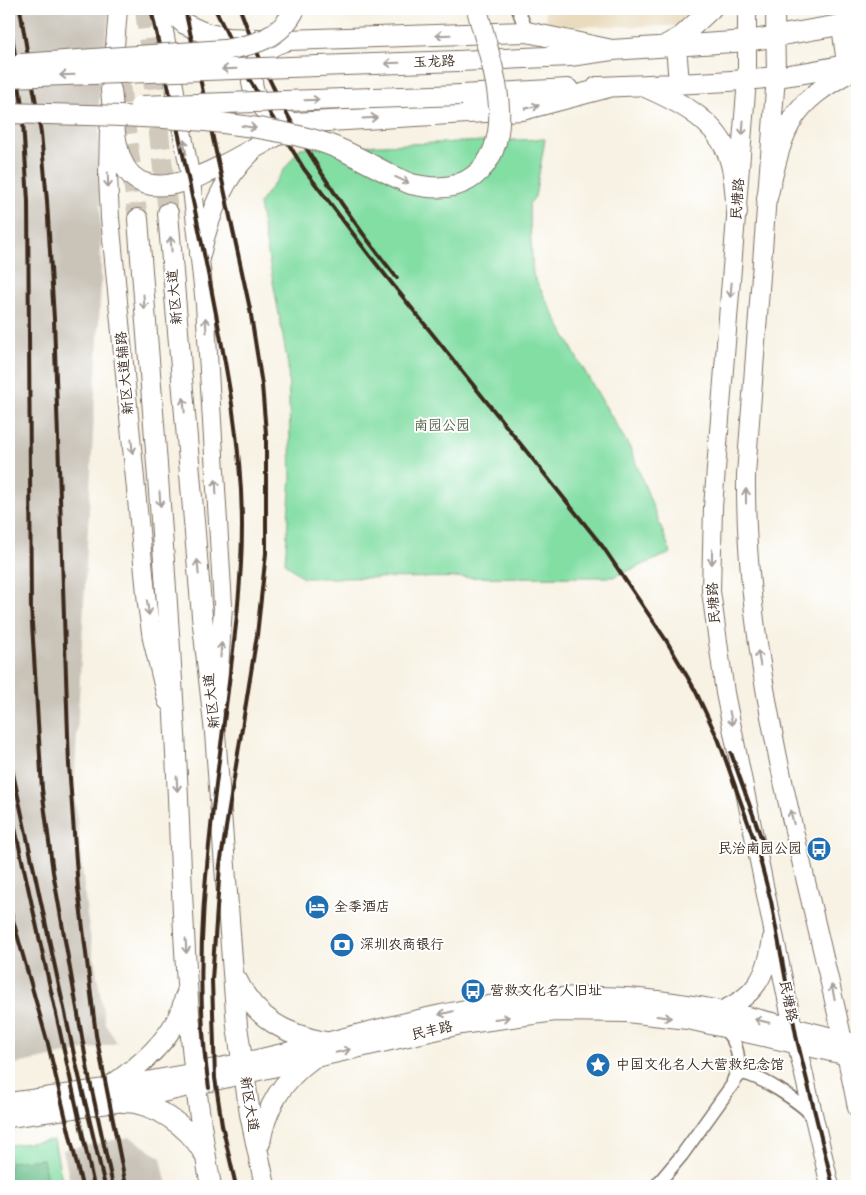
<svg xmlns="http://www.w3.org/2000/svg" width="866" height="1195" viewBox="0 0 866 1195" font-family="Kalam,'LXGW WenKai TC',sans-serif">
<rect width="100%" height="100%" fill="#fff"/>
<filter id="ink" filterUnits="userSpaceOnUse"><feTurbulence type="fractalNoise" baseFrequency=".02" numOctaves="2"/><feDisplacementMap in="SourceGraphic" scale="10" xChannelSelector="R" yChannelSelector="G"/><feConvolveMatrix kernelMatrix="1 2 1 2 8 2 1 2 1" color-interpolation-filters="sRGB"/></filter>
<filter id="wash" filterUnits="userSpaceOnUse"><feTurbulence type="fractalNoise" baseFrequency=".0096" numOctaves="4" result="noise"/><feDisplacementMap in="SourceGraphic" scale="20" xChannelSelector="R" yChannelSelector="G"/><feGaussianBlur stdDeviation="1.12" result="paint"/><feColorMatrix in="noise" values="0 0 0 0 0 0 0 0 0 0 0 0 0 0 0 0 0 1.4 0 .05"/><feComposite in="paint" operator="in"/></filter>
<g filter="url(#wash)">
<rect width="100%" height="100%" fill="#f7f2e3"/>
<path fill="#e8d9ba" d="M544,9H688L679,26H548Z"/>
<path fill="#c9c3b8" d="M9,9H110L99,92L101,283L74,791L87,916L105,1023L117,1043L12,1065L9,1050Z
M130,1137L161,1158L167,1186H71L63,1150Z"/>
<path fill="#83dea4" stroke="#5f8461" d="M545,139L535,197L529,204L533,275L578,360L630,448L671,553L613,577L303,578L285,563L291,477L288,365L259,204L300,148Z
M54,1140L63,1186H9V1145Z"/>
<path fill="#6abd8a" stroke="#527454" d="M43,1159L48,1186H9V1162Z"/>
</g>
<g filter="url(#ink)">
<g fill="none" stroke-linecap="round" stroke-linejoin="round">
<path stroke="#d1cabc" stroke-width="20" stroke-dasharray="20 10" stroke-linecap="butt" d="M145,9L168,213
M116,55L138,219"/>
<defs>
<path id="minor" d="M518,9L527,32
M722,1028C739,1040 742,1063 733,1081
M656,1186L682,1155L740,1074C754,1071 804,1104 813,1117"/>
<path id="secondary" d="M160,9L191,180L205,304L223,606L217,703
M747,9V79L713,507L711,591L725,693L793,1028L830,1186
M775,9L776,76L746,475C744,691 817,898 857,1108
M113,71L118,9
M109,129L108,176L110,218L147,604L152,639L167,701
M720,1011C755,997 767,976 772,938
M9,1102C99,1090 189,1076 278,1054C380,1029 482,997 588,996C679,994 770,1022 857,1043
M9,1118L123,1102L461,1025L555,1012L627,1013L688,1020L857,1058"/>
<path id="primary" d="M167,9L185,24L205,33L227,38L288,40L527,32L612,50
M842,25L847,64
M285,41C235,55 245,116 294,123L522,110L609,87
M666,45L682,36L711,9
M676,46L679,83
M458,61L570,56L612,50L748,41L857,22
M643,86C675,100 713,118 727,152C735,171 735,193 737,213
M597,87C683,83 773,84 857,62
M111,90C114,113 113,140 122,161C149,225 252,145 290,129
M462,95L568,89
M767,198C784,128 786,106 853,70
M168,213L202,616L215,733L237,1026L250,1114L265,1186
M138,219C151,390 166,562 175,734C183,885 183,1038 211,1186
M200,255C208,218 222,179 250,153
M237,980C255,1018 284,1034 325,1042
M106,1089C138,1068 177,1037 185,997
M123,1102C154,1102 188,1126 203,1152
M260,1143C266,1106 283,1080 313,1058"/>
</defs>
<use href="#minor" stroke="#7d7063" stroke-width="15"/>
<use href="#secondary" stroke="#7d7063" stroke-width="20"/>
<use href="#primary" stroke="#7d7063" stroke-width="22"/>
<use href="#minor" stroke="#fff" stroke-width="12"/>
<use href="#secondary" stroke="#fff" stroke-width="18"/>
<use href="#primary" stroke="#fff" stroke-width="20"/>
<path stroke="#3b2a1e" stroke-width="4" d="M20,9L41,133L47,201L54,319L69,765L78,888L96,1035L126,1186
M151,9C172,103 193,198 212,293C227,370 242,447 242,526C242,592 232,657 224,722C208,843 191,967 209,1088
M185,9L250,309L262,385L266,433V553L257,635L220,865L212,980L215,1078L222,1125L236,1186
M215,9L249,79L304,169L370,256L603,547L666,640L695,690L719,741L756,845L771,901L797,1040L833,1186
M240,9C275,107 332,197 397,278
M9,13L22,106L28,201L31,607L42,789L53,872L89,1077L113,1186
M731,753L762,840
M9,755L75,1059L105,1186
M9,801L94,1186
M9,906L48,1044L82,1186"/>
<defs>
<path id="primary-bridge" d="M21,64L224,50C254,45 280,39 295,9
M9,77L458,61
M140,106L462,95
M9,113C109,116 213,114 311,139C347,148 377,170 411,184C432,189 456,190 474,176C522,138 489,58 477,9"/>
</defs>
<use href="#primary-bridge" stroke="#7d7063" stroke-width="22" stroke-linecap="butt"/>
<use href="#primary-bridge" stroke="#fff" stroke-width="20"/>
</g>
<defs><path id="oneway-shaft" d="M-6 0H5M1.5-3L5.5 0L1.5 3" fill="none" stroke-width="1.6" stroke-linecap="round" stroke-linejoin="round" transform="scale(1.25)"/></defs>
<g stroke="#a79f9a">
<use href="#oneway-shaft" transform="translate(443 35) rotate(178)"/>
<use href="#oneway-shaft" transform="translate(392 63) rotate(178)"/>
<use href="#oneway-shaft" transform="translate(229 69) rotate(178)"/>
<use href="#oneway-shaft" transform="translate(67 75) rotate(178)"/>
<use href="#oneway-shaft" transform="translate(312 100) rotate(-2)"/>
<use href="#oneway-shaft" transform="translate(532 107) rotate(-13)"/>
<use href="#oneway-shaft" transform="translate(370 118) rotate(-3)"/>
<use href="#oneway-shaft" transform="translate(249 127) rotate(9)"/>
<use href="#oneway-shaft" transform="translate(743 128) rotate(94)"/>
<use href="#oneway-shaft" transform="translate(185 147) rotate(-100)"/>
<use href="#oneway-shaft" transform="translate(108 180) rotate(88)"/>
<use href="#oneway-shaft" transform="translate(402 180) rotate(24)"/>
<use href="#oneway-shaft" transform="translate(171 244) rotate(-95)"/>
<use href="#oneway-shaft" transform="translate(731 290) rotate(95)"/>
<use href="#oneway-shaft" transform="translate(144 302) rotate(86)"/>
<use href="#oneway-shaft" transform="translate(206 325) rotate(-94)"/>
<use href="#oneway-shaft" transform="translate(184 405) rotate(-95)"/>
<use href="#oneway-shaft" transform="translate(132 446) rotate(85)"/>
<use href="#oneway-shaft" transform="translate(216 487) rotate(-93)"/>
<use href="#oneway-shaft" transform="translate(746 496) rotate(-90)"/>
<use href="#oneway-shaft" transform="translate(160 499) rotate(86)"/>
<use href="#oneway-shaft" transform="translate(712 557) rotate(91)"/>
<use href="#oneway-shaft" transform="translate(198 567) rotate(-95)"/>
<use href="#oneway-shaft" transform="translate(148 608) rotate(82)"/>
<use href="#oneway-shaft" transform="translate(221 650) rotate(-86)"/>
<use href="#oneway-shaft" transform="translate(759 658) rotate(-100)"/>
<use href="#oneway-shaft" transform="translate(731 718) rotate(78)"/>
<use href="#oneway-shaft" transform="translate(177 784) rotate(87)"/>
<use href="#oneway-shaft" transform="translate(792 817) rotate(-103)"/>
<use href="#oneway-shaft" transform="translate(186 946) rotate(87)"/>
<use href="#oneway-shaft" transform="translate(833 992) rotate(-103)"/>
<use href="#oneway-shaft" transform="translate(446 1013) rotate(167)"/>
<use href="#oneway-shaft" transform="translate(664 1017) rotate(7)"/>
<use href="#oneway-shaft" transform="translate(502 1018) rotate(-8)"/>
<use href="#oneway-shaft" transform="translate(762 1021) rotate(-167)"/>
<use href="#oneway-shaft" transform="translate(343 1051) rotate(-13)"/>
</g>
</g>
<defs>
<symbol id="bus-disc" viewBox="-11 -11 22 22"><circle r="9.5" fill="#1f6fb2" stroke="#fff"/><path d="M-5-6H5V4H4V6H2V4H-2V6H-4V4H-5ZM-3.5-4V0h7V-4ZM-3.5 1.2v1.5H-2V1.2ZM2 1.2v1.5H3.5V1.2Z" fill="#fff"/></symbol>
<symbol id="hotel-disc" viewBox="-11 -11 22 22"><circle r="9.5" fill="#1f6fb2" stroke="#fff"/><path d="M-6-4.5h1.5V1H6V5H4.5V3h-9V5H-6ZM-4 0a1.8 1.8 0 1 1 3.6 0ZM.5 0V-2.5h3Q6-2.5 6 0Z" fill="#fff"/></symbol>
<symbol id="bank-disc" viewBox="-11 -11 22 22"><circle r="9.5" fill="#1f6fb2" stroke="#fff"/><path d="M-6-4H6V4H-6ZM0-2.3a2.3 2.3 0 1 0 0 4.6a2.3 2.3 0 1 0 0-4.6Z" fill="#fff"/></symbol>
<symbol id="sight-disc" viewBox="-11 -11 22 22"><circle r="9.5" fill="#1f6fb2" stroke="#fff"/><path d="M0-6L1.8-2.2L6-1.7L2.9 1.2L3.7 5.4L0 3.3L-3.7 5.4L-2.9 1.2L-6-1.7L-1.8-2.2Z" fill="#fff"/></symbol>
</defs>
<g fill-rule="evenodd">
<use href="#bus-disc" x="805" y="835" width="28" height="28"/>
<use href="#hotel-disc" x="303" y="893" width="28" height="28"/>
<use href="#bank-disc" x="328" y="931" width="28" height="28"/>
<use href="#bus-disc" x="459" y="977" width="28" height="28"/>
<use href="#sight-disc" x="584" y="1051" width="28" height="28"/>
</g>
<g text-anchor="middle" dominant-baseline="central" stroke-width="4" stroke-linejoin="round" paint-order="stroke">
<g font-size="14" fill="#3b2a1e" stroke="#fff">
<text transform="translate(434 62) rotate(-2)">玉龙路</text>
<text transform="translate(738 199) rotate(-86)">民塘路</text>
<text transform="translate(175 297) rotate(-95)">新区大道</text>
<text transform="translate(125 373) rotate(-95)">新区大道辅路</text>
<text transform="translate(714 603) rotate(-94)">民塘路</text>
<text transform="translate(212 701) rotate(-96)">新区大道</text>
<text transform="translate(788 1001) rotate(79)">民塘路</text>
<text transform="translate(432 1031) rotate(-13)">民丰路</text>
<text transform="translate(249 1104) rotate(81)">新区大道</text>
</g>
<g font-size="14" fill="#516046" stroke="#fff">
<text x="442" y="426">南园公园</text>
</g>
<g font-size="14" fill="#3b2a1e" stroke="#fff" text-anchor="start">
<text x="802" y="849" text-anchor="end">民治南园公园</text>
<text x="334" y="907">全季酒店</text>
<text x="360" y="945">深圳农商银行</text>
<text x="490" y="991">营救文化名人旧址</text>
<text x="616" y="1065">中国文化名人大营救纪念馆</text>
</g>
</g>
<rect width="866" height="1195" fill="none" stroke="#fff" stroke-width="30"/>
</svg>
